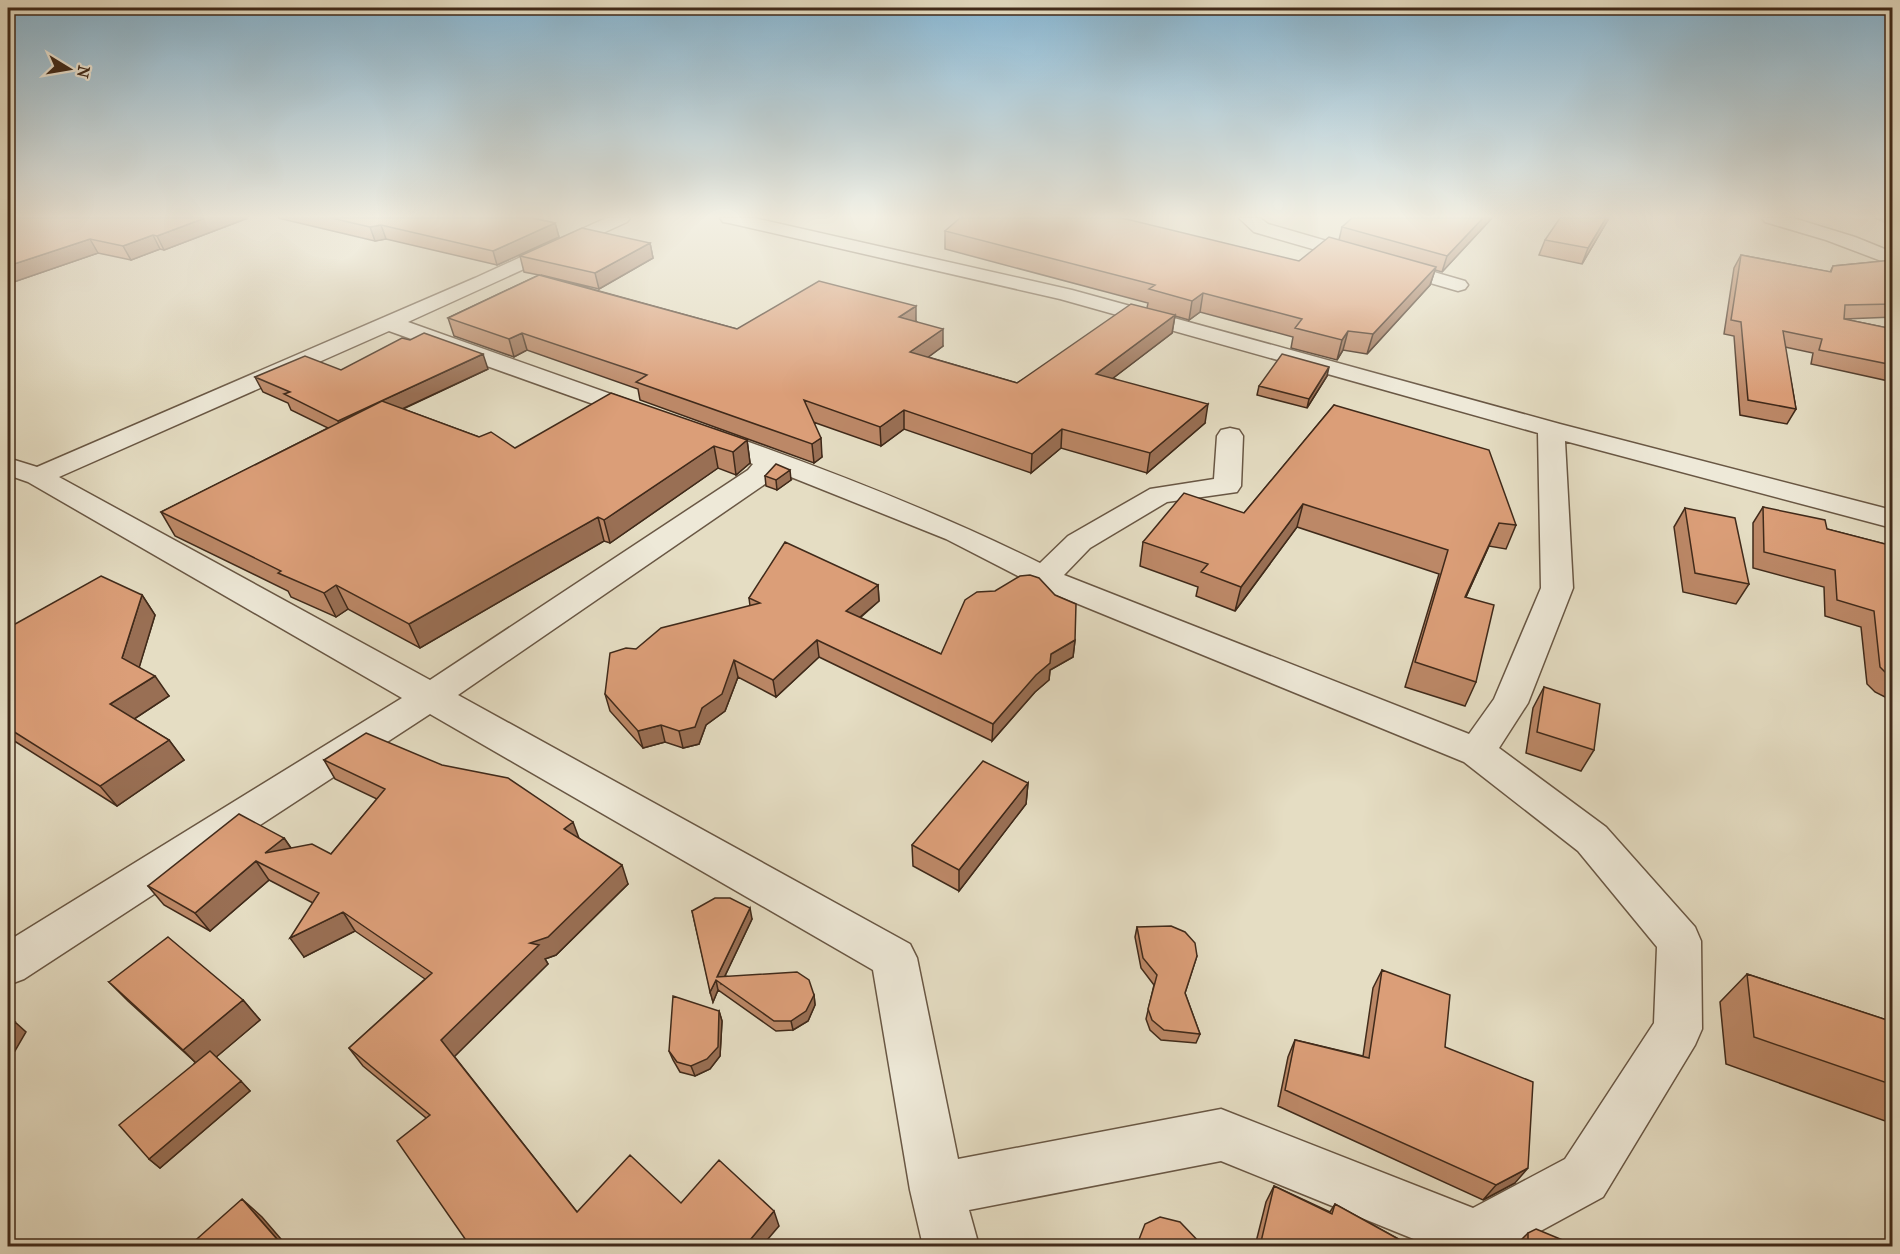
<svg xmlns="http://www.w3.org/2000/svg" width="1900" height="1254" viewBox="0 0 1900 1254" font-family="'IM FELL French Canon',serif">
<rect width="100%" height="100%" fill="#e5ddc3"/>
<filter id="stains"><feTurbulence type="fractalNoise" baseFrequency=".00333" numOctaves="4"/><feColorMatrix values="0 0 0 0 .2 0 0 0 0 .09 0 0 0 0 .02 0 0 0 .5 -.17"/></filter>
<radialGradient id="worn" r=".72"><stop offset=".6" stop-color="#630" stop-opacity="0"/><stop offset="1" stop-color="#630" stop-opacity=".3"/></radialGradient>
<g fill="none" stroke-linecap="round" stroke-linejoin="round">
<path fill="#748177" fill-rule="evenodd" d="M1874,218H1885L1892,222V227Z"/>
<defs>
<path id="street" d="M606,218H630L627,222L408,322L653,409L657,414L653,419L644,422L635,419L389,331L59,477L430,680L748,470L753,464L697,442L693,436L697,430L706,428L715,430C826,469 935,511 1040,563L1068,536L1150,489L1214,479L1217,436L1221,430L1230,428L1239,430L1243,436L1241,486L1237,492L1167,502L1090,548L1064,575L1469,734L1494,699L1541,588L1538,433L1060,299L729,223L723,222L720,218H754L1072,290L1560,424L1892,510V528L1565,441L1573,588L1528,703L1499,748L1606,827L1695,927L1701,941L1702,1029L1695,1045L1603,1197L1513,1246H1431L1221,1161L969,1210L979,1246H923L910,1190L873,970L430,714L24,979L8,985V941L402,698L28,482L8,475V458L37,467L475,278ZM776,471L946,539L1049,592L1464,762L1578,851L1657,947L1654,1023L1565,1159L1473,1208L1221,1109L958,1159L917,958L910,944L458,695L768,482Z
M1239,218H1260L1268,224L1465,281L1468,285L1465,289L1458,291L1451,289L1254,232Z
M1762,218H1793L1855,237L1892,252V265L1826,240L1765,222Z"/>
</defs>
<use href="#street" stroke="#695744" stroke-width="3"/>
<use href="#street" fill="#eee9d8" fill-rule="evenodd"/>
</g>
<path fill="#bc8867" stroke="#402a1a" stroke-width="1.5" d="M8,218H248L164,250L160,249L131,260L98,253L8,284Z
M278,218H532L555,223L559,237L497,265L386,239L375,241Z
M1492,218L1442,272L1435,270L1430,285L1367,354L1343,350L1337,360L1291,348L1293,337L1200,312L1189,320L1175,316L1172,333L1113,378L1205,423L1147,473L1061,448L1031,473L904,429L881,446L813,422L822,457L814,463L640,400L638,389L527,350L514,357L454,336L448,318L539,275L524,272L520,256L650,243L653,258L599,289L541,275L737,329L916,321L943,346L928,357L1017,383L1147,308L1148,303L945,249V231L1299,261L1339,240L1342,227Z
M1609,218L1582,264L1539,255L1545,240Z
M1741,255L1830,272L1833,266L1893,260V317L1844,319L1893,329V382L1811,364L1813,353L1785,347L1796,409L1787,424L1740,415L1734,336L1724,334L1734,268Z
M488,369L403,409L479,437L515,448L747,440L750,463L736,475L718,468L610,543L604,541L420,648L348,609L336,617L291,597L288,591L175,536L161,512L328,428L291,410L288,403L263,392L255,377L341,370Z
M1327,376L1307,408L1257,395L1259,386Z
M1334,405L1516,525L1506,549L1489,546L1466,597L1476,682L1465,706L1405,687L1439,574L1297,527L1235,611L1196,596L1198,587L1140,566L1143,542L1244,513Z
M765,476L791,480L777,490L766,486Z
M1763,507L1827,529L1893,546V700L1889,699L1875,692L1867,684L1861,627L1825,616L1824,587L1753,568V523Z
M1685,508L1749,584L1736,604L1683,592L1674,527Z
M878,585L879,601L860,618L941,654L1075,640L1073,657L1050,670L1049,680L1035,692L992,741L819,657L776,697L738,677L725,711L706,725L699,744L683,748L665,742L643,748L610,711L605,694L636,649L750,606L749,598Z
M142,595L155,615L139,667L169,696L134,719L169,740L184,760L117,806L8,737V628Z
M1544,687L1594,750L1581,771L1526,753L1533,708Z
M324,760L580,839L628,884L556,955L545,959L548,964L454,1056L577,1212L681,1203L779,1226L470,1246L426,1118L363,1066L349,1048L425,979L355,931L304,957L313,903L269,880L210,931L164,905L148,886L284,838L291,848L331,854L377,799L335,779Z
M1028,783L1026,804L959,891L913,866L912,845Z
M692,911L752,919L725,976L814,995L815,1005L808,1021L793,1030L776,1031L718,990L713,1002Z
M1137,927L1197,956L1185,993L1200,1034L1196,1043L1161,1040L1150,1030L1146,1019L1154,985L1141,968L1135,937Z
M1382,970L1445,1047L1515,1183L1483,1200L1278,1106L1288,1057L1295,1040L1363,1056L1373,988Z
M1747,974L1893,1022V1130L1891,1123L1726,1064L1720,1002Z
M109,982L243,1000L260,1020L216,1057L250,1091L160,1168L149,1159L195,1062L128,1001Z
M719,1011L722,1021L720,1056L710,1069L695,1076L680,1072L673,1060L669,1051Z
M1274,1186L1330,1212L1335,1204L1411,1246H1255L1266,1202Z
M1528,1233L1577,1246H1515Z"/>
<path fill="#996f54" stroke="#402a1a" stroke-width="1.5" d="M205,218H248L164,250L157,236Z
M1483,218H1492L1442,272L1447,256Z
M1606,218H1609L1582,264L1588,248Z
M555,223L559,237L497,265L493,251Z
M381,225L386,239L375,241L370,227Z
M153,235L160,249L131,260L123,246Z
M90,239L98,253L8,284V266Z
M650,243L653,258L599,289L595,273Z
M1436,267L1430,285L1367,354L1373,334Z
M1203,293L1200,312L1189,320L1192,301Z
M916,306V323L899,317Z
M1175,315L1172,333L1095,392L1096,374Z
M943,329V346L911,370L910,352Z
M1348,331L1343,350L1337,360L1342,340Z
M522,333L527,350L514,357L509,339Z
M483,354L488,369L344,436L338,421Z
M1329,367L1327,376L1307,408L1309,399Z
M1208,404L1205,423L1147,473L1150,453Z
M904,410V429L881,446L880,427Z
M1062,429L1061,448L1031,473L1032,454Z
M821,438L822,457L814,463L812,444Z
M747,440L750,463L736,475L733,452Z
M714,446L718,468L610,543L604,520Z
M790,470L791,480L777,490L776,480Z
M1303,504L1297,527L1235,611L1241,587Z
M598,517L604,541L420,648L409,624Z
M1499,523L1489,546L1455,621L1465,597Z
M336,585L348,609L336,617L324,593Z
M878,585L879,601L847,628L846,611Z
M142,595L155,615L136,678L122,658Z
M817,640L819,657L776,697L773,680Z
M1075,640L1073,657L1050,670L1049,680L1035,692L992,741L993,724L1051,654Z
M734,660L738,677L725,711L706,725L699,744L683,748L679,731L702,708Z
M155,676L169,696L125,725L110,704Z
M661,725L665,742L643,748L638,731Z
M169,740L184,760L117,806L100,786Z
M1028,783L1026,804L959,891V870Z
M573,822L580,841L564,829Z
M284,838L297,857L265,853Z
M256,861L269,880L210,931L195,913Z
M622,865L628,884L556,955L545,959L548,964L453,1058L441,1040L530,943Z
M750,908L752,919L721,984L717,977Z
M343,912L355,931L304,957L290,938Z
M716,980L718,990L713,1002L710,992Z
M814,995L815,1005L808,1021L793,1030L791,1021Z
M243,1000L260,1020L202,1069L183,1050Z
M719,1011L722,1021L720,1056L710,1069L695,1076L691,1066Z
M15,1022L26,1032L8,1063V1034Z
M241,1081L250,1091L160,1168L149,1159Z
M1528,1168L1515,1183L1483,1200L1496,1185Z
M242,1199L262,1217L287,1246H283Z
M774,1211L779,1226L762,1246H745Z"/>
<path fill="#db9e78" stroke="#402a1a" stroke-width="1.5" d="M8,218H205L157,236L153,235L123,246L90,239L8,266Z
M331,218H532L555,223L493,251L381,225L370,227Z
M960,218H1122L1299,261L1329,237L1436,267L1373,334L1348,331L1342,340L1295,328L1302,319L1203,293L1192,301L1149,289L1155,285L945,231Z
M1352,218H1483L1447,256L1342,227Z
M1560,218H1606L1588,248L1545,240Z
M582,228L650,243L595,273L520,256Z
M1741,255L1831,272L1833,266L1893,260V304L1845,305L1844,319L1893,329V365L1819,350L1822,339L1783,331L1796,409L1748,400L1741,322L1731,320Z
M539,275L737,329L819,281L916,306L899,317L943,329L910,352L1017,383L1131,304L1175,315L1096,374L1208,404L1150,453L1062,429L1032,454L904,410L880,427L804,400L821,438L812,444L636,382L647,375L522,333L509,339L448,318Z
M424,333L483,354L338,421L284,394L290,392L255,377L305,356L341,370L402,338L410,340Z
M1282,354L1329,367L1309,399L1259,386Z
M611,393L747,440L733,452L714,446L604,520L598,517L409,624L336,585L324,593L278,573L281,571L161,512L382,401L479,437L491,432L515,448Z
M1334,405L1489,450L1516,525L1499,523L1465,597L1494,605L1476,682L1415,662L1448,550L1303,504L1241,587L1201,572L1208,564L1143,542L1184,493L1244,513Z
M776,464L790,470L776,480L765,476Z
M1763,507L1825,520L1827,529L1893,546V677L1889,676L1880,667L1874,611L1837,600L1835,570L1764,552Z
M1685,508L1735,518L1749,584L1695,573Z
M785,542L878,585L846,611L941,654L965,600L977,592L995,591L1020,576L1030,575L1039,578L1055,595L1076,604L1075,640L1051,654L1050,663L1036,675L993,724L817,640L773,680L734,660L722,694L702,708L695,727L679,731L661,725L638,731L605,694L610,653L626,648L636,649L661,628L760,603L749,598Z
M101,576L142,595L122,658L155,676L110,704L169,740L100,786L8,728V628Z
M1544,687L1600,704L1594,750L1537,732Z
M366,733L442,765L508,778L573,822L564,829L622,865L548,937L530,943L539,945L441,1040L577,1212L630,1155L681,1203L719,1160L774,1211L745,1246H470L397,1141L430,1115L349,1048L432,973L343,912L290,938L319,893L256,861L195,913L148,886L239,814L284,838L265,853L312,844L331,854L385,789L324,760Z
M983,761L1028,783L959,870L912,845Z
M715,898H730L750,908L717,977L797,972L809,980L814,995L806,1011L791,1021H774L716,980L710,992L692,911Z
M1171,926L1185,932L1195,943L1197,956L1185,993L1200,1034L1164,1030L1152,1020L1148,1009L1157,975L1143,958L1137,927Z
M168,937L243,1000L183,1050L109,982Z
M1382,970L1450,995L1445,1047L1533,1082L1528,1168L1496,1185L1285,1090L1295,1040L1369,1058Z
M1747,974L1893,1022V1085L1754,1037Z
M673,996L719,1011L718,1047L707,1059L691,1066L677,1062L669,1051Z
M15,1022L8,1034V1023Z
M210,1051L241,1081L149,1159L119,1125Z
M1274,1186L1332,1214L1335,1204L1411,1246H1260Z
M242,1199L283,1246H189Z
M1160,1217L1180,1222L1203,1246H1139L1138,1242L1145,1224Z
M1536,1229L1577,1246H1528V1233Z"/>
<linearGradient id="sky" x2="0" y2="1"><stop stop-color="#87b7d4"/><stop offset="0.55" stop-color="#f3f0e4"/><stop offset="1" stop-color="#f3f0e4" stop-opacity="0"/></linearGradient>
<rect width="1900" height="394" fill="url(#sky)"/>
<rect width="1900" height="1254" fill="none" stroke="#e5ddc3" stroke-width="30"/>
<rect x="9" y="9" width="1882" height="1236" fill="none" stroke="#402a1a" stroke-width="3"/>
<rect x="15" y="15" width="1870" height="1224" fill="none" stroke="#402a1a" stroke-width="1.5"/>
<g transform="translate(69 69) rotate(101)" stroke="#eee9d8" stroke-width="4.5" paint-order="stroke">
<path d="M0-4.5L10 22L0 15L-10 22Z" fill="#402a1a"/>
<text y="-9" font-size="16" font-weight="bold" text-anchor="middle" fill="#402a1a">N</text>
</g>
<rect width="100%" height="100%" filter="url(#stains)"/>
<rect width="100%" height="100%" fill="url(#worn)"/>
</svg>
